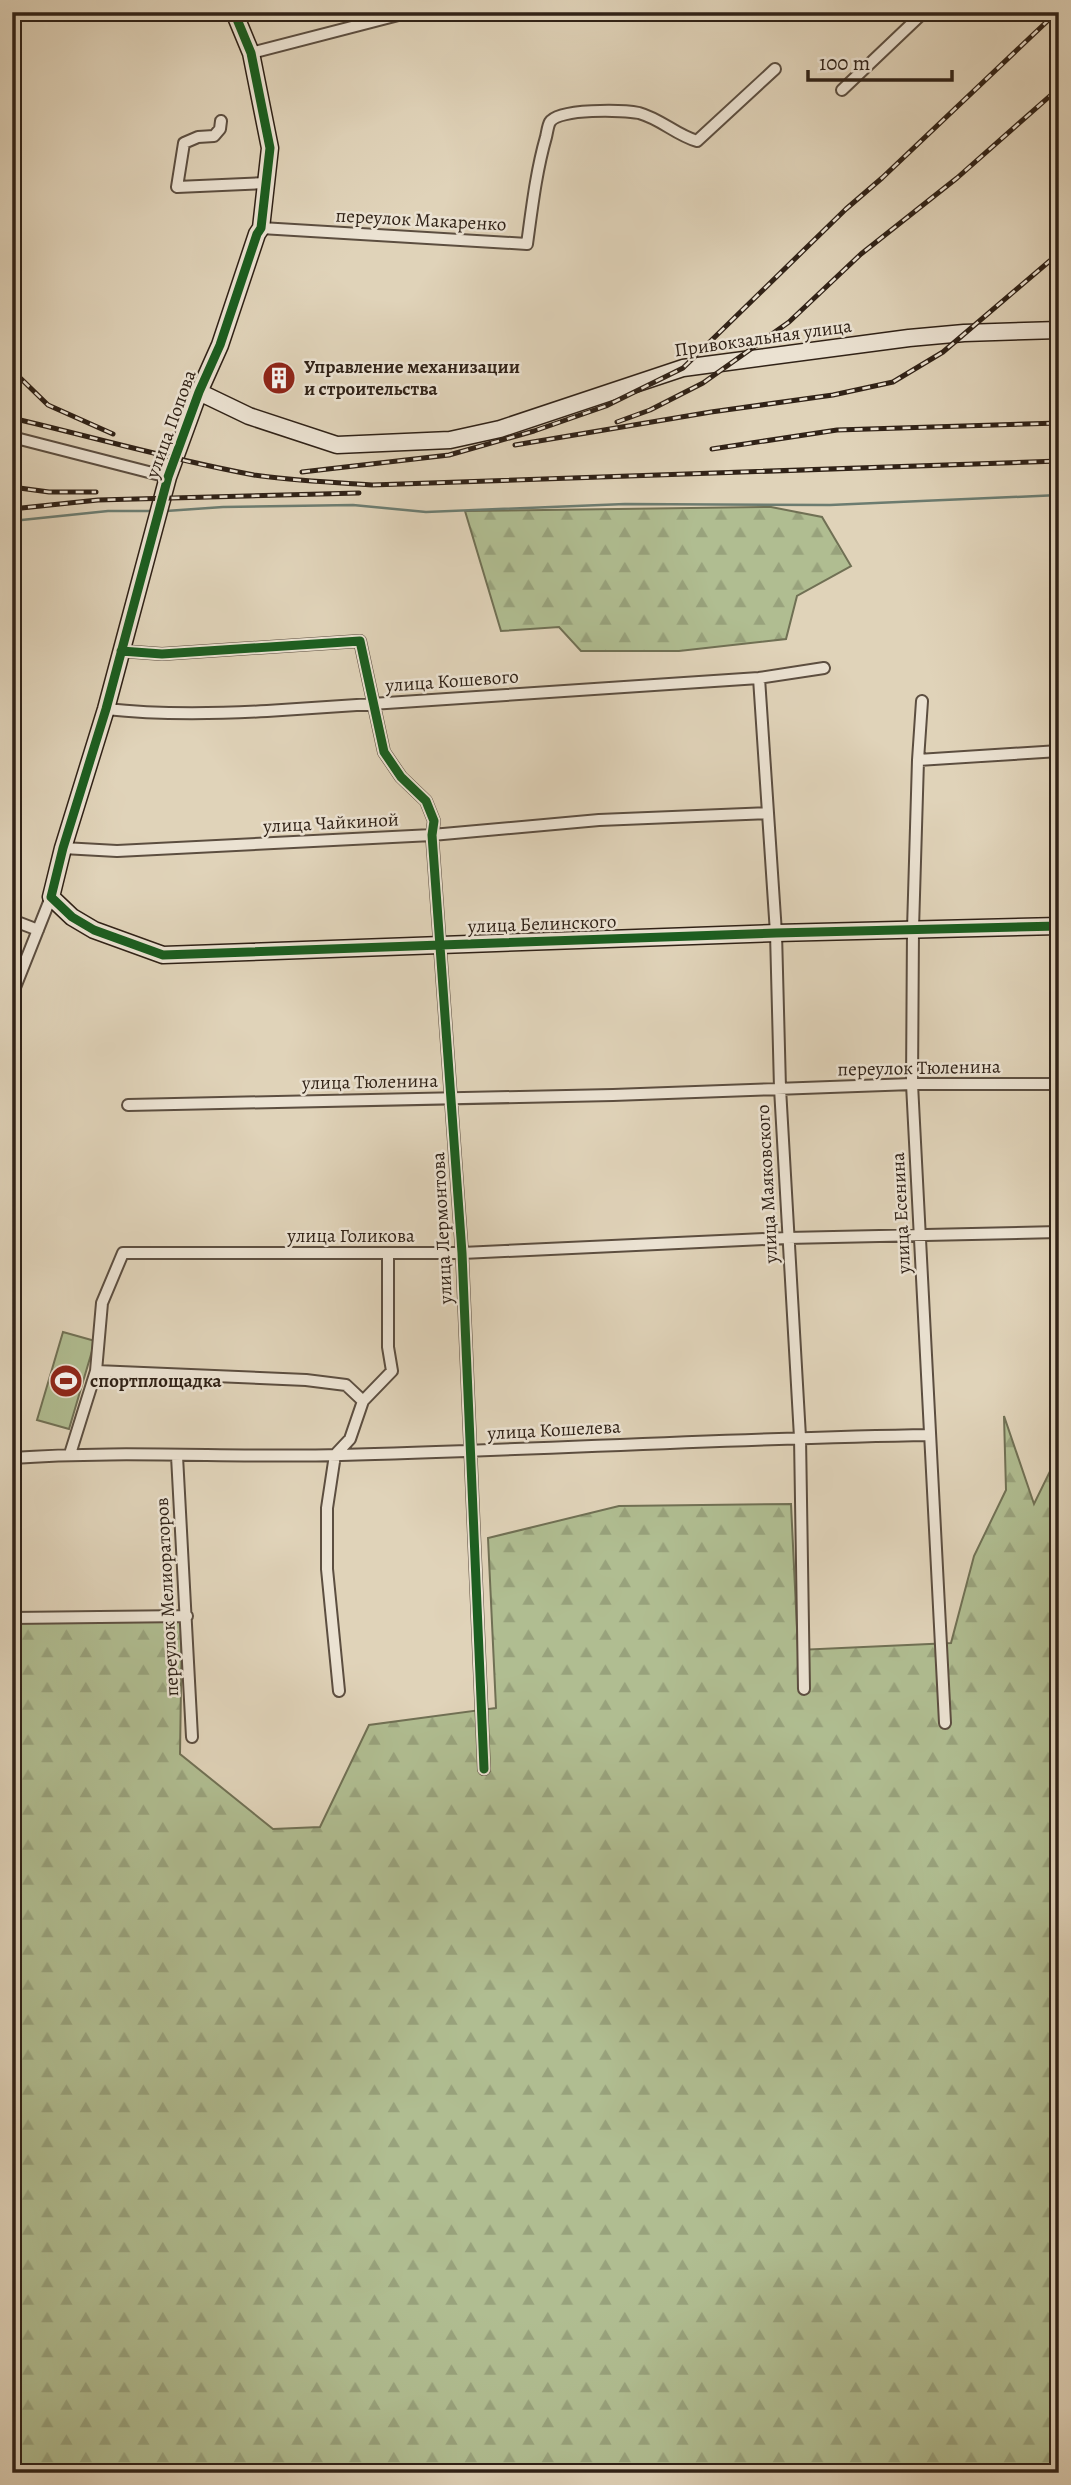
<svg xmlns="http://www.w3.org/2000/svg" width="1071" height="2485" viewBox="0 0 1071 2485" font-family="Alegreya,serif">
<defs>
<pattern id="forest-firs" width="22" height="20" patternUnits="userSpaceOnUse" patternTransform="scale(1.75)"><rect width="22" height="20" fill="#b0bd91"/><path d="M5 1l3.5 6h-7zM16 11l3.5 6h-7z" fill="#98a27c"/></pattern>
</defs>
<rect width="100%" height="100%" fill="#e0d3b9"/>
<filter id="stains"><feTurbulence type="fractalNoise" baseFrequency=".00286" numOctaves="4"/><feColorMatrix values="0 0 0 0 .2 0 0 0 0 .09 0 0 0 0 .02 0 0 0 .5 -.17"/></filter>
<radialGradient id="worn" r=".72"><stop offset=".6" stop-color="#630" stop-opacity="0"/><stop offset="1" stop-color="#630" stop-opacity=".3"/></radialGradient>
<path fill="#b0bd91" stroke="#707054" stroke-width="2" d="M63,1332L95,1341L69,1429L37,1420Z"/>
<path fill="url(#forest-firs)" stroke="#707054" stroke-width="2" d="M771,507L822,517L851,566L797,596L786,639L679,651H581L559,627L501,631L465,511Z
M1004,1416L1034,1504L1055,1461L1059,1460V2473H12V1623L182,1620L180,1754L273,1829L320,1827L369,1725L496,1708L488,1538L619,1506L791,1504L798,1650L951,1643L974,1556L1006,1490Z"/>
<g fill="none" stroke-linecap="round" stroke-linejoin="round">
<path stroke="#6c7c70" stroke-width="2.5" d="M166,511L223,507L353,505L426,512L625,504L830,505L1059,495
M12,521L108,511H152"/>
<defs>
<path id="street" d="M251,53L410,12
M842,90L924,12
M221,121L220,129L214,136L198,137L184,143L177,187L266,183
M261,228L527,244C532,208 536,172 546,137C547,133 548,125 550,122C558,108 624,110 639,113C661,119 676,135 697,141L775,69
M12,437L168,477
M121,651L162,654L360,641L384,752L401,777L426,801L434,821L432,835L462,1253L484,1769
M759,678L776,933L780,1088L800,1437L804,1689
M922,701L918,760L913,929L912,1084L945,1723
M106,709C160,715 213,714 267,711L759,678L824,668
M918,760L1059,751
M63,848L117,851L432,835L599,820L768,813
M12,920L38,930
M12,995L51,897
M128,1105L613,1095L912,1084H1059
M96,1371L306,1380L346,1385L363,1401
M70,1454L96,1371L102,1303L123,1253H462L787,1238L1059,1232
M177,1456L192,1737
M12,1458C122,1450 231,1458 341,1455C537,1450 733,1438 930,1435
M12,1618L187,1616
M339,1691L327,1569V1508L335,1455L350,1439L363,1401L392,1371L388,1347V1254"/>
<path id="secondary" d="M234,12L251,53L270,148L261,228L257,234L220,345L199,392L168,477L106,709L63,848L51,897L72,917L94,930L163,955L776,933L1059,926
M199,392L249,416L337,445L450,440L500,429L683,368L909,338L964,333L1059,330"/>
</defs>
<use href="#street" stroke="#5c4e40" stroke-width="14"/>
<use href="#secondary" stroke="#302217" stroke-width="19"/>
<use href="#street" stroke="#ebe2d2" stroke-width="10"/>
<use href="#secondary" stroke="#ebe2d2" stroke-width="16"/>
<defs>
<path id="rail" d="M12,370L48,405L113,434
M12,418C93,437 172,460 254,475C293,481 333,482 372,485L1059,461
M617,422L650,410L703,383L789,322L861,254L957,178L1059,88
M515,445L711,412L833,395L893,382L943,352L1059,253
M712,449L837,430L1059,423
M302,472L449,455L534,431L606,406L683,368L846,209L882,178L1057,12
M12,487L49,492H96
M12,509L98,500L359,493"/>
</defs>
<use href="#rail" stroke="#302217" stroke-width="5"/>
<use href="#rail" stroke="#ebe2d2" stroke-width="2.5" stroke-dasharray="8" stroke-linecap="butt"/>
<defs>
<path id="cycleway" d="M234,12L251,53L270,148L261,228L257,234L220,345L199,392L168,477L106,709L63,848L51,897L72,917L94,930L163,955L776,933L1059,926
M121,651L162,654L360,641L384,752L401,777L426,801L434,821L432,835L462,1253L484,1769"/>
</defs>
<use href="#cycleway" stroke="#ebe2d2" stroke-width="13"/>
<use href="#cycleway" stroke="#1b5e20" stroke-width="9"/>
</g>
<defs>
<symbol id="building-disc" viewBox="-11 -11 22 22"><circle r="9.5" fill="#8f2418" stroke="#ebe2d2"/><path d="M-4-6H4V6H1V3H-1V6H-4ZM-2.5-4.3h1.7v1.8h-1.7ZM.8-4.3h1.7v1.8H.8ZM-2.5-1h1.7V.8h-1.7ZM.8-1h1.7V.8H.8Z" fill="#fff"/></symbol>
<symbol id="stadium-disc" viewBox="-11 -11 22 22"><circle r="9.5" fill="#8f2418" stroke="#ebe2d2"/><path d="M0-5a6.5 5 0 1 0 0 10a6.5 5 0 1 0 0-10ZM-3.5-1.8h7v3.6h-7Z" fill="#fff"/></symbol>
</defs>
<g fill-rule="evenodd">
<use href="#building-disc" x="260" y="359" width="38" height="38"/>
<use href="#stadium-disc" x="47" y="1362" width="38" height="38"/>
</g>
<g text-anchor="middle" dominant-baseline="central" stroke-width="5" stroke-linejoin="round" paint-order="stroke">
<g font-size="19" fill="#302217" stroke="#ebe2d2">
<text transform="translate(421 220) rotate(3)">переулок Макаренко</text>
<text transform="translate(763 338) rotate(-8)">Привокзальная улица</text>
<text transform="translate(171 424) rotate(-70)">улица Попова</text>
<text transform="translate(452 681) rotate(-4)">улица Кошевого</text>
<text transform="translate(331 823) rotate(-3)">улица Чайкиной</text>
<text transform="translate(542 924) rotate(-2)">улица Белинского</text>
<text transform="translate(919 1068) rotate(-1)">переулок Тюленина</text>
<text transform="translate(370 1082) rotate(-1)">улица Тюленина</text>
<text transform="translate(767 1184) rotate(-93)">улица Маяковского</text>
<text transform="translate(901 1213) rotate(-93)">улица Есенина</text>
<text transform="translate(442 1228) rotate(-93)">улица Лермонтова</text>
<text x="351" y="1236">улица Голикова</text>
<text transform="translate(554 1430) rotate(-3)">улица Кошелева</text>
<text transform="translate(167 1597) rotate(-93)">переулок Мелиораторов</text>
</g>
<g font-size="19" font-weight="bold" fill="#302217" stroke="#ebe2d2" text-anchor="start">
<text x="304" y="367">Управление механизации<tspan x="304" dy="22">и строительства</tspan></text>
<text x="90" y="1381">спортплощадка</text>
</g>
</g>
<rect width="1071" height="2485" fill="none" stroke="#e0d3b9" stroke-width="42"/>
<rect x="14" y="14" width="1043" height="2457" fill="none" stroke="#302217" stroke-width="3.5"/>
<rect x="21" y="21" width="1029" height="2443" fill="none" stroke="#302217" stroke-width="2"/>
<path d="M808 70v10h144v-10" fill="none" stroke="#302217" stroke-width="3.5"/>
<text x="819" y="70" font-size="21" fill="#302217" stroke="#ebe2d2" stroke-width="5" paint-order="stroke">100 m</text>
<rect width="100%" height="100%" filter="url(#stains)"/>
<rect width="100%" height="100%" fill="url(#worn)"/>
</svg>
